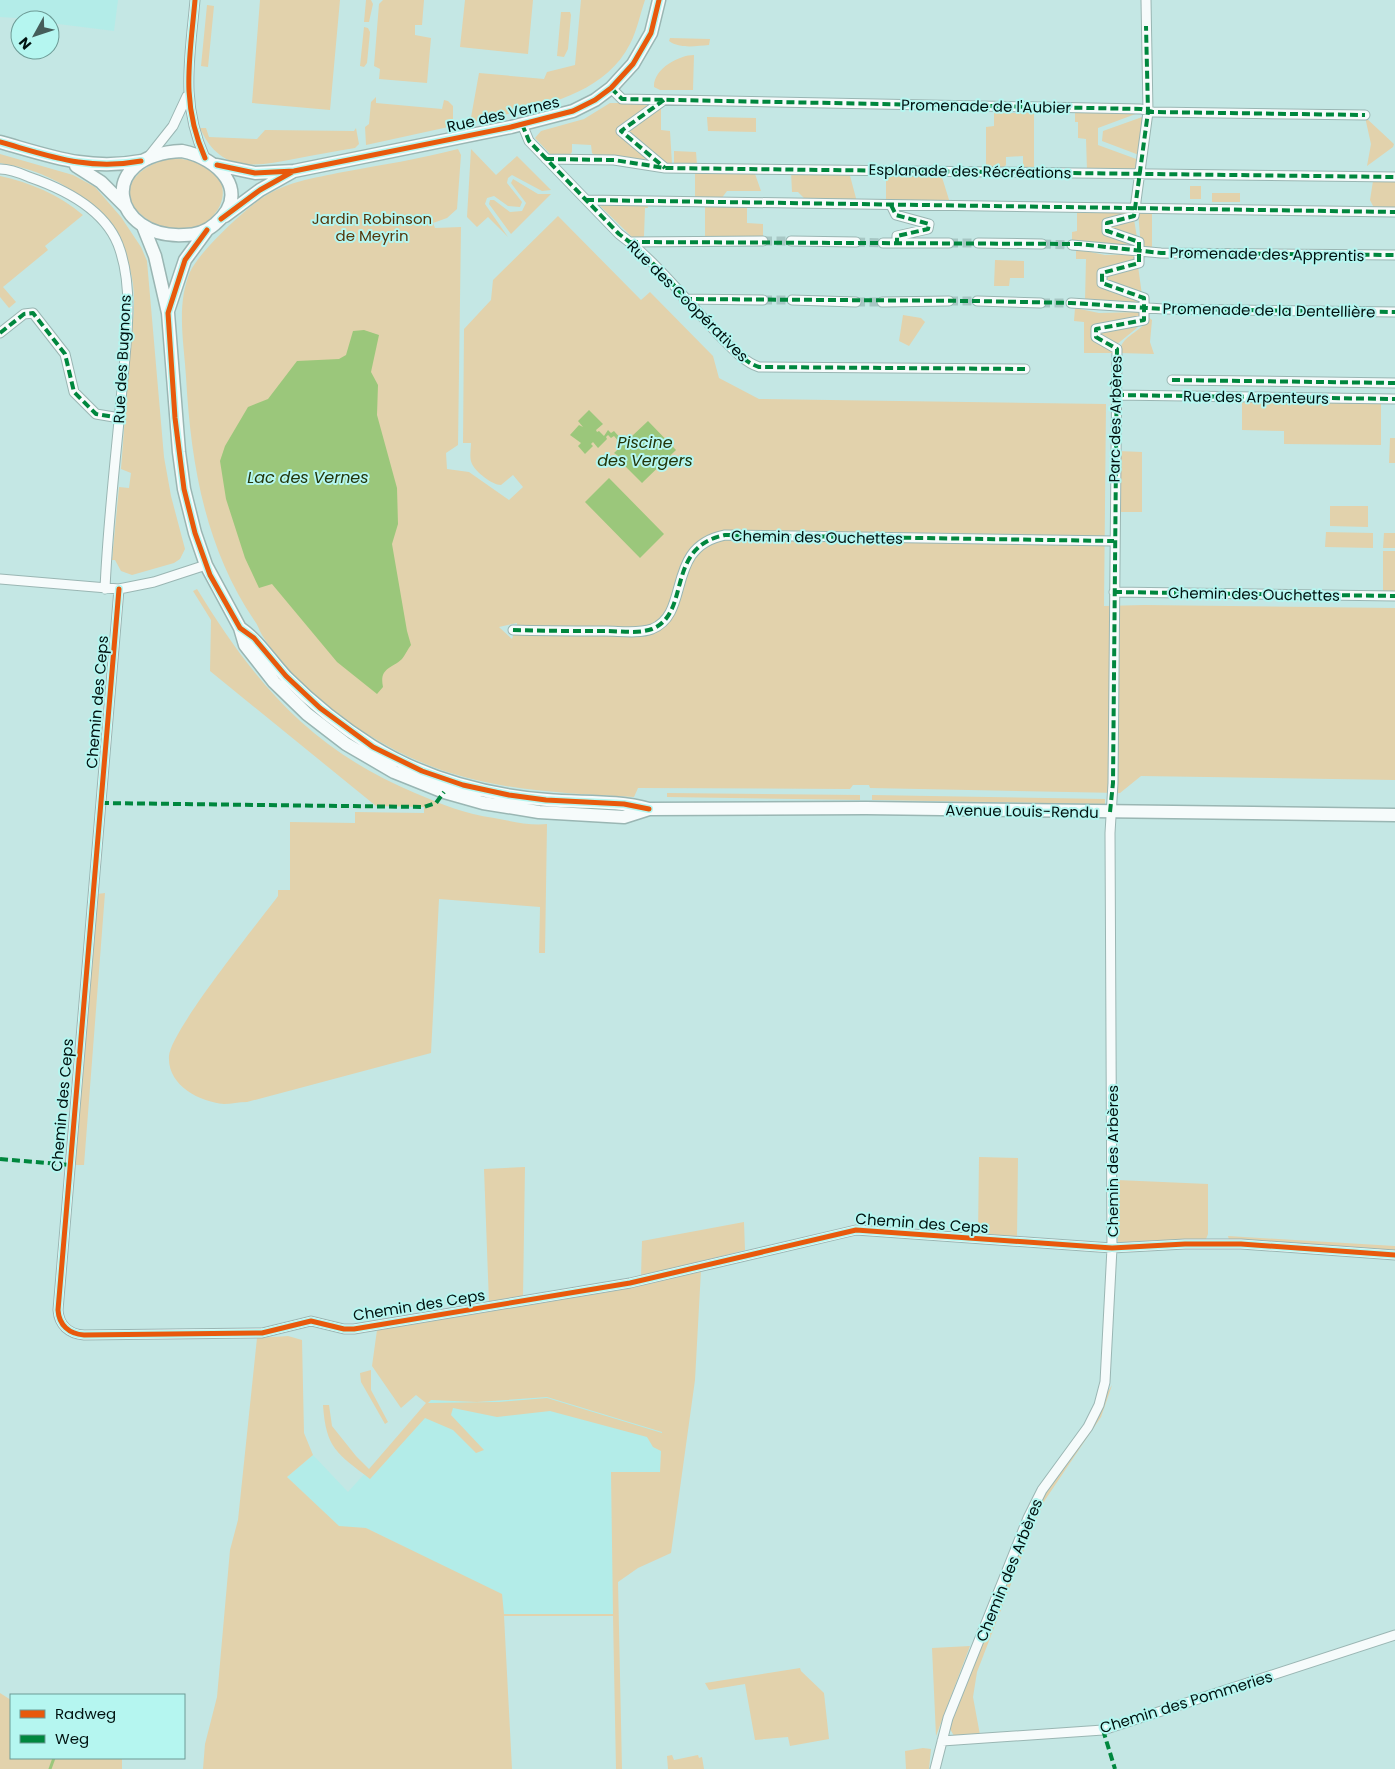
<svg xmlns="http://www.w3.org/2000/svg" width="1395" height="1769" viewBox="0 0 1395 1769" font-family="Poppins,sans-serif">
<rect width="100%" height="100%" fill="#c4e7e4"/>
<path fill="#b3ece8" d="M0,0H118L114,31L50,23V20L0,17Z
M547,1397L662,1432L660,1472H611L614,1614H504L405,1547L366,1528L339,1527L287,1477L313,1455L348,1492L431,1400L477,1402Z"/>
<path fill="#e2d2ac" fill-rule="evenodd" d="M260,0H340L330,110L252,103Z
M366,0H371L373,4L369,22H364Z
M383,0H424L422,25H415V35L431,38L427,83L379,79L380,69L374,66L379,4Z
M465,0H533L528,54L460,47Z
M581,0H645C640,14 637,31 630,44C601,101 526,108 470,123L479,73L544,79L547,72L575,65Z
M207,5L214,6L208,67L201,66Z
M561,12H570L571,15L568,49L564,57L557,56Z
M364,27L368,28L370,32L367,63L364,67L360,66Z
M670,38L710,39L709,45C696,46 680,49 669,41Z
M694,55L693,90H660L654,87C653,69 679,55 694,55Z
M376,97V103L442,109L444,100L448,101L453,106V126L366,145L365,127L369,124L371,102Z
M610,103H658L661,106V130L670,131L672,164L596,157L592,153L591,145L572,144V152L568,157H553L535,138L541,131L584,119Z
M1075,109L1141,112L1098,128V145L1139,160L1138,171L1087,170L1086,139L1078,138V122H1075Z
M994,113H1034V169H1027L1023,166V156L1006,157V165L1002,169H986V127L994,126Z
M1145,116L1139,155L1102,141L1103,131Z
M707,117L756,118V132L708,131Z
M1365,117L1394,144L1393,147L1367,166L1371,144Z
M200,128H206L209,137L257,139L265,130L354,131L356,128L359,144L355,148C335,151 315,155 294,159C254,167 220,173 200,128Z
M458,149L461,155L457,209L447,218L433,223L435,228L461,227L458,445L446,453L447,469L469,472L509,500L523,487L513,475L501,485C492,485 476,472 472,464C469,458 471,449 471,443H463L464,329L491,300L493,280L558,216L641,300L650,292L713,356L719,378L759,399L1106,404L1104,606L1144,605L1395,608V780L1141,776L1120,793L870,788L869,785H853L850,789L638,788L634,797C535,792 454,789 367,734C329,711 285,673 262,635C259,630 258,625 254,620C205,547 191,464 186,377C184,343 176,305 190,272C199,252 241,213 259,200C284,182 314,178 343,172C381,165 420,159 458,149ZM517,624L512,639L499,627L517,623Z
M471,149L496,175L517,156L551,190L542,191L512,175L508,178L507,183L522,202L520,207L508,206L494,196L487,198L485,204L508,237L488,217L477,227L467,217Z
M674,151L696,152L697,165L674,164Z
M0,154L73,175L95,187L121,217L141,247L147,261L164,457L171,496L185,549L180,559L174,563L132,575L121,571L115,560H112L119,487L129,488L131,473L121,469C124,430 127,391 130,352C132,329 136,306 133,284C123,216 65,173 0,163Z
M172,158C270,164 207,267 144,217C110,190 142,163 172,158Z
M695,170L754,171L761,191H727L721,199H695Z
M791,172H849L857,202L807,201L798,192H792Z
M886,173L941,174L950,203L886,202Z
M0,176C31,183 58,194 83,215L45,246L48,250L3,287L16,302L9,308L0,297Z
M513,179L538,194H551L511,234L489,204L490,200H494L510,212L522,211L526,203L511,183Z
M1395,180V209L1374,208L1370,200L1373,181Z
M1190,186H1201V199H1190Z
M1212,193H1240V202H1212Z
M598,204H647L648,208H645L644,236L642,239L633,238Z
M705,205L747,206V223L763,224V236H748L747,241L705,240Z
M1094,210L1132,211V214L1105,220V232L1136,243V247L1072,242V232L1077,231V213H1094Z
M1138,211H1152V249L1141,248Z
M1134,219L1137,238L1110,229V224Z
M1076,249L1105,255L1137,254V262L1100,271L1099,285L1141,300V304L1085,301L1086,259H1076Z
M995,260L1024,261V278H1010L1009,286H994Z
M1138,266L1142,295L1105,282V275Z
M1075,308L1099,313L1141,312V318L1094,327V339L1114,350V353H1084V322L1074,321Z
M903,315L921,318L925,322L909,346L899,341Z
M1146,315L1152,320L1150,342L1154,354L1120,353C1119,338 1138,333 1146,322Z
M1143,323L1116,345L1099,336V331Z
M1242,400L1381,401V445L1284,444V431L1242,430Z
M1390,438H1395V463H1389Z
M1118,451L1142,452V512H1118Z
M1330,506H1368V527L1330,526Z
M1326,532L1373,533V548L1325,547Z
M1384,533H1395V548H1383Z
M1383,551H1395V594H1383Z
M197,589C255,683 310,749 415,793C441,804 465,814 494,818C511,821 530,826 547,824L545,953H539L540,907L439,899L431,1053L247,1102C239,1102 231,1104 224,1104C199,1102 167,1085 169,1056C171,1030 258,923 278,896V890H290V822L355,823V812L424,813V807L376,806L210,671L211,620L193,591Z
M667,793L860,795V800L667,797Z
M872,795L1105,799V804L872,800Z
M105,893L84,1165H74L97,894Z
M979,1157L1018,1158L1017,1237L978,1235Z
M525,1167L523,1297L489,1303L484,1169Z
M1117,1180L1208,1184V1234L1206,1239L1127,1244L1118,1242Z
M744,1222L745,1250L641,1277L642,1241Z
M1228,1236L1395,1246V1250L1229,1240Z
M701,1270L695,1380L671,1553L638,1568L618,1582L622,1769H616L613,1616H504L512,1769H203L205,1744L217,1697L230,1550L238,1520L257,1338L288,1336L302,1340L304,1433L313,1455L287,1477L339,1526L366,1528L502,1594L504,1614H613L611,1472H660L661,1451L653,1447L647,1437L550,1411L497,1417L453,1408L451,1415L484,1450L476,1453L453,1430L425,1418L370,1479C337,1453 326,1449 323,1405H329L332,1426L356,1456L369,1469L426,1403L416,1395L401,1408L372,1366L377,1330L638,1285ZM547,1397L662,1432V1433L547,1398L499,1402L428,1403L431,1400L477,1402Z
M371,1370V1390L388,1422L385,1424L361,1382L360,1373Z
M1112,1385L1101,1417L1045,1500L1036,1519L977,1672L973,1697L980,1735L954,1736L949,1727L1040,1501Z
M970,1646L936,1736L932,1648Z
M800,1668L801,1671L824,1693L829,1739L790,1746L788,1737L755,1740L745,1684L709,1690L705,1683Z
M0,1693L11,1700V1758H122V1769H0Z
M923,1748L931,1749L929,1769H906L905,1751Z
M672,1755L674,1760L698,1755L699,1758L702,1757L704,1769H668L667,1756Z"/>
<path fill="#9bc77b" d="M364,330L379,335L371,372L378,385L377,415L397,488L398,524L392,544L407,631L411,645C408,649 405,655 402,659C391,669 379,668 383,687L377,694L337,662L272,584L259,588L245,558L226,499L220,461L225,446L248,407L268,399L297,361L339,359L346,355L353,331Z
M589,410L603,424L596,430L597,432L599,431L604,436L608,430L611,433L614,431L622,440L620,443L614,436L611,438L608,435L606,437L607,439L598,448L593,442L591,444L593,446L585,454L578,446L581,443L570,435L579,425L583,427L578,421Z
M648,421L676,450L642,483L624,465L627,462L614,453Z
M609,478L664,534L640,558L585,502Z"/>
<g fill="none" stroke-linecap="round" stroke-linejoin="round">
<path stroke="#9bc77b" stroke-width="3" d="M50,1769L54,1758"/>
<path stroke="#a7c7c4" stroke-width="9" stroke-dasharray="9 4.5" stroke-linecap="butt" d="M763,241H791
M856,242L883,243
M949,243H978
M1042,244L1072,245
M763,300H792
M949,301H977
M856,302H882
M1041,303H1071"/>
<defs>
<path id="street" d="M195,0C190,58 180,102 205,158
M611,88L622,99L1141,109L1153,112L1365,115
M664,100L621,131L665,168
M522,124L529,141L619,234C656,261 686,300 717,333C729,345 743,362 759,367L1025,369
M150,155L173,126L187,96
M546,159L614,160L665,168L1395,177
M0,169C10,169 20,173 29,177C64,189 108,211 120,250C133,289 127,337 123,378C117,448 108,518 105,589
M586,200L1395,212
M891,205L896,215L929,224L928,229L897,236V243
M791,241L856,242
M630,242L763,241
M883,243H949
M978,243L1042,244
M1072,245L1161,253L1395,255
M684,299L763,300
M792,300L856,302
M977,301L1041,303
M882,302L949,301
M1071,303L1164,309L1395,312
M0,333L24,314L33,313L65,354L74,392L96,414L120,418
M1172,380L1395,383
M1116,395L1395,399
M0,579L119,589L154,582L206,565
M119,589L58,1310C59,1325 69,1334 84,1335L262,1333L311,1321L344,1329H354L630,1283L856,1230L1112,1248L1185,1244H1241L1395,1255
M1114,592L1395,596
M513,630C544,631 575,631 606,631C620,631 638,634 652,629C692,613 664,547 725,535L1114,541
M942,1741L1103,1730L1395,1635
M935,1769L948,1718L1028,1518L1042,1490L1088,1427L1099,1405L1105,1382L1112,1248L1110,833L1113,783L1117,349L1096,337V329L1144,320V298L1102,283V273L1139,263V242L1107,231V223L1134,216L1148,112L1146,0"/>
<path id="secondary" d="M0,142C50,156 88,171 141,161
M182,151C218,158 253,192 215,224C206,232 195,235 184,235C112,239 94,155 182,151Z
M217,165L255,173L294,171L511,127L573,111L595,100L611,88L633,64L651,33L659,0
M76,166L101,182L126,207
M225,216L260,190L292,172
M143,226L155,256L168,313L179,452L184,489L195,533L206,565L240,628L245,645L274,682L307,714L346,744L394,772L444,792L483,803L539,812L624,817L649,809
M168,311L185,260L207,230
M240,628C259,641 270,660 286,677C312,703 340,726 372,746C424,778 486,795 547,800C581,803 616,800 649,809L866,808L1395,815"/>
</defs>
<use href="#street" stroke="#9ab6b3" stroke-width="11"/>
<use href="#secondary" stroke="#9ab6b3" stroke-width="15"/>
<use href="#street" stroke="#f6fbfb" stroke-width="9"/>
<use href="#secondary" stroke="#f6fbfb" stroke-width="12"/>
<path stroke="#00873e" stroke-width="4" stroke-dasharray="8 4" stroke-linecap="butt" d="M611,88L622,99L1141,109L1153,112L1365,115
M664,100L621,131L665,168
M522,124L529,141L619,234C656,261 686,300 717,333C729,345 743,362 759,367L1025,369
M546,159L614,160L665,168L1395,177
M586,200L1395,212
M891,205L896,215L929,224L928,229L897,236V243
M630,242L1079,244L1161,253L1395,255
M684,299L977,301L1071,303L1164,309L1395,312
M0,333L24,314L33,313L65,354L74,392L96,414L120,418
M1172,380L1395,383
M1116,395L1395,399
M1114,592L1395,596
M513,630C544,631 575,631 606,631C620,631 638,634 652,629C692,613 664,547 725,535L1114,541
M101,803L424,807L436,803L444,792
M1110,812L1113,783L1117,349L1096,337V329L1144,320V298L1102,283V273L1139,263V242L1107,231V223L1134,216L1148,112L1146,26
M0,1159L70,1165
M1103,1730L1115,1769"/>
<defs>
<path id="cycleway" d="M195,0C190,58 180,102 205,158
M0,142C50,156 88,171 141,161
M217,165L255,173L294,171L511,127L573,111L595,100L611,88L633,64L651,33L659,0
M221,219L260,190L292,172
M207,230L185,260L168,313L175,418L184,489L195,533L210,575L240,628L254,638L286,676L320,708L373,747L422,771L463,785L509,795L546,800L624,804L649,809
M119,589L58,1310C59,1325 69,1334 84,1335L262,1333L311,1321L344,1329H354L630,1283L856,1230L1112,1248L1185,1244H1241L1395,1255"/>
</defs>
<use href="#cycleway" stroke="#b5f6f0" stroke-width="8"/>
<use href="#cycleway" stroke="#e8590c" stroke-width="5"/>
</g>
<g text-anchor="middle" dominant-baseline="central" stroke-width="4" stroke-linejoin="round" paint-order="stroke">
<g font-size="15" fill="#001210" stroke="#b5f6f0">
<text transform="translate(986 106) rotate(1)">Promenade de l'Aubier</text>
<text transform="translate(503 114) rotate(-13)">Rue des Vernes</text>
<text transform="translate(970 171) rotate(1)">Esplanade des Récréations</text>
<text transform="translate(1267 254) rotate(1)">Promenade des Apprentis</text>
<text transform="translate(688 301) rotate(45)">Rue des Coopératives</text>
<text transform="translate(1269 310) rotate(1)">Promenade de la Dentellière</text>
<text transform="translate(122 359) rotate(-87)">Rue des Bugnons</text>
<text transform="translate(1256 397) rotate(1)">Rue des Arpenteurs</text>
<text transform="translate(1115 419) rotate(-89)">Parc des Arbères</text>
<text transform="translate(817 537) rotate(1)">Chemin des Ouchettes</text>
<text transform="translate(1254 594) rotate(1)">Chemin des Ouchettes</text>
<text transform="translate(97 702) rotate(-85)">Chemin des Ceps</text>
<text transform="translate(1022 811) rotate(1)">Avenue Louis-Rendu</text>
<text transform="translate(62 1105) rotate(-85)">Chemin des Ceps</text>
<text transform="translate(1112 1161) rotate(-90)">Chemin des Arbères</text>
<text transform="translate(922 1223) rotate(4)">Chemin des Ceps</text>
<text transform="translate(419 1305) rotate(-9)">Chemin des Ceps</text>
<text transform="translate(1009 1570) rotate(-68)">Chemin des Arbères</text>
<text transform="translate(1186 1702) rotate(-17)">Chemin des Pommeries</text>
</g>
<g font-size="15" fill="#55360b" stroke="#b5f6f0">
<text x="372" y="218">Jardin Robinson<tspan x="372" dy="17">de Meyrin</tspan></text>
</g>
<g font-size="16" font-style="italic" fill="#223408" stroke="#b5f6f0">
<text x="645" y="442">Piscine<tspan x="645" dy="18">des Vergers</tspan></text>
<text x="308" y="477">Lac des Vernes</text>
</g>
</g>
<rect x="10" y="1694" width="175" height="65" fill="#b5f6f0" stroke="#6d9b96"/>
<rect x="20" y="1710" width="25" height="8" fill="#e8590c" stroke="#6d9b96"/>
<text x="55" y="1719" font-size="15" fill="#001210">Radweg</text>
<rect x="20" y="1735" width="25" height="8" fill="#00873e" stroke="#6d9b96"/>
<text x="55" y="1744" font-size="15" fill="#001210">Weg</text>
<g transform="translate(35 35) rotate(230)"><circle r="24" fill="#b5f6f0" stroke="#6d9b96"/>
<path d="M0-4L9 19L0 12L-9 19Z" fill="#455d5a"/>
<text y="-8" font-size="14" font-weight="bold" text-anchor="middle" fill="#001210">N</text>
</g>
</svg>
